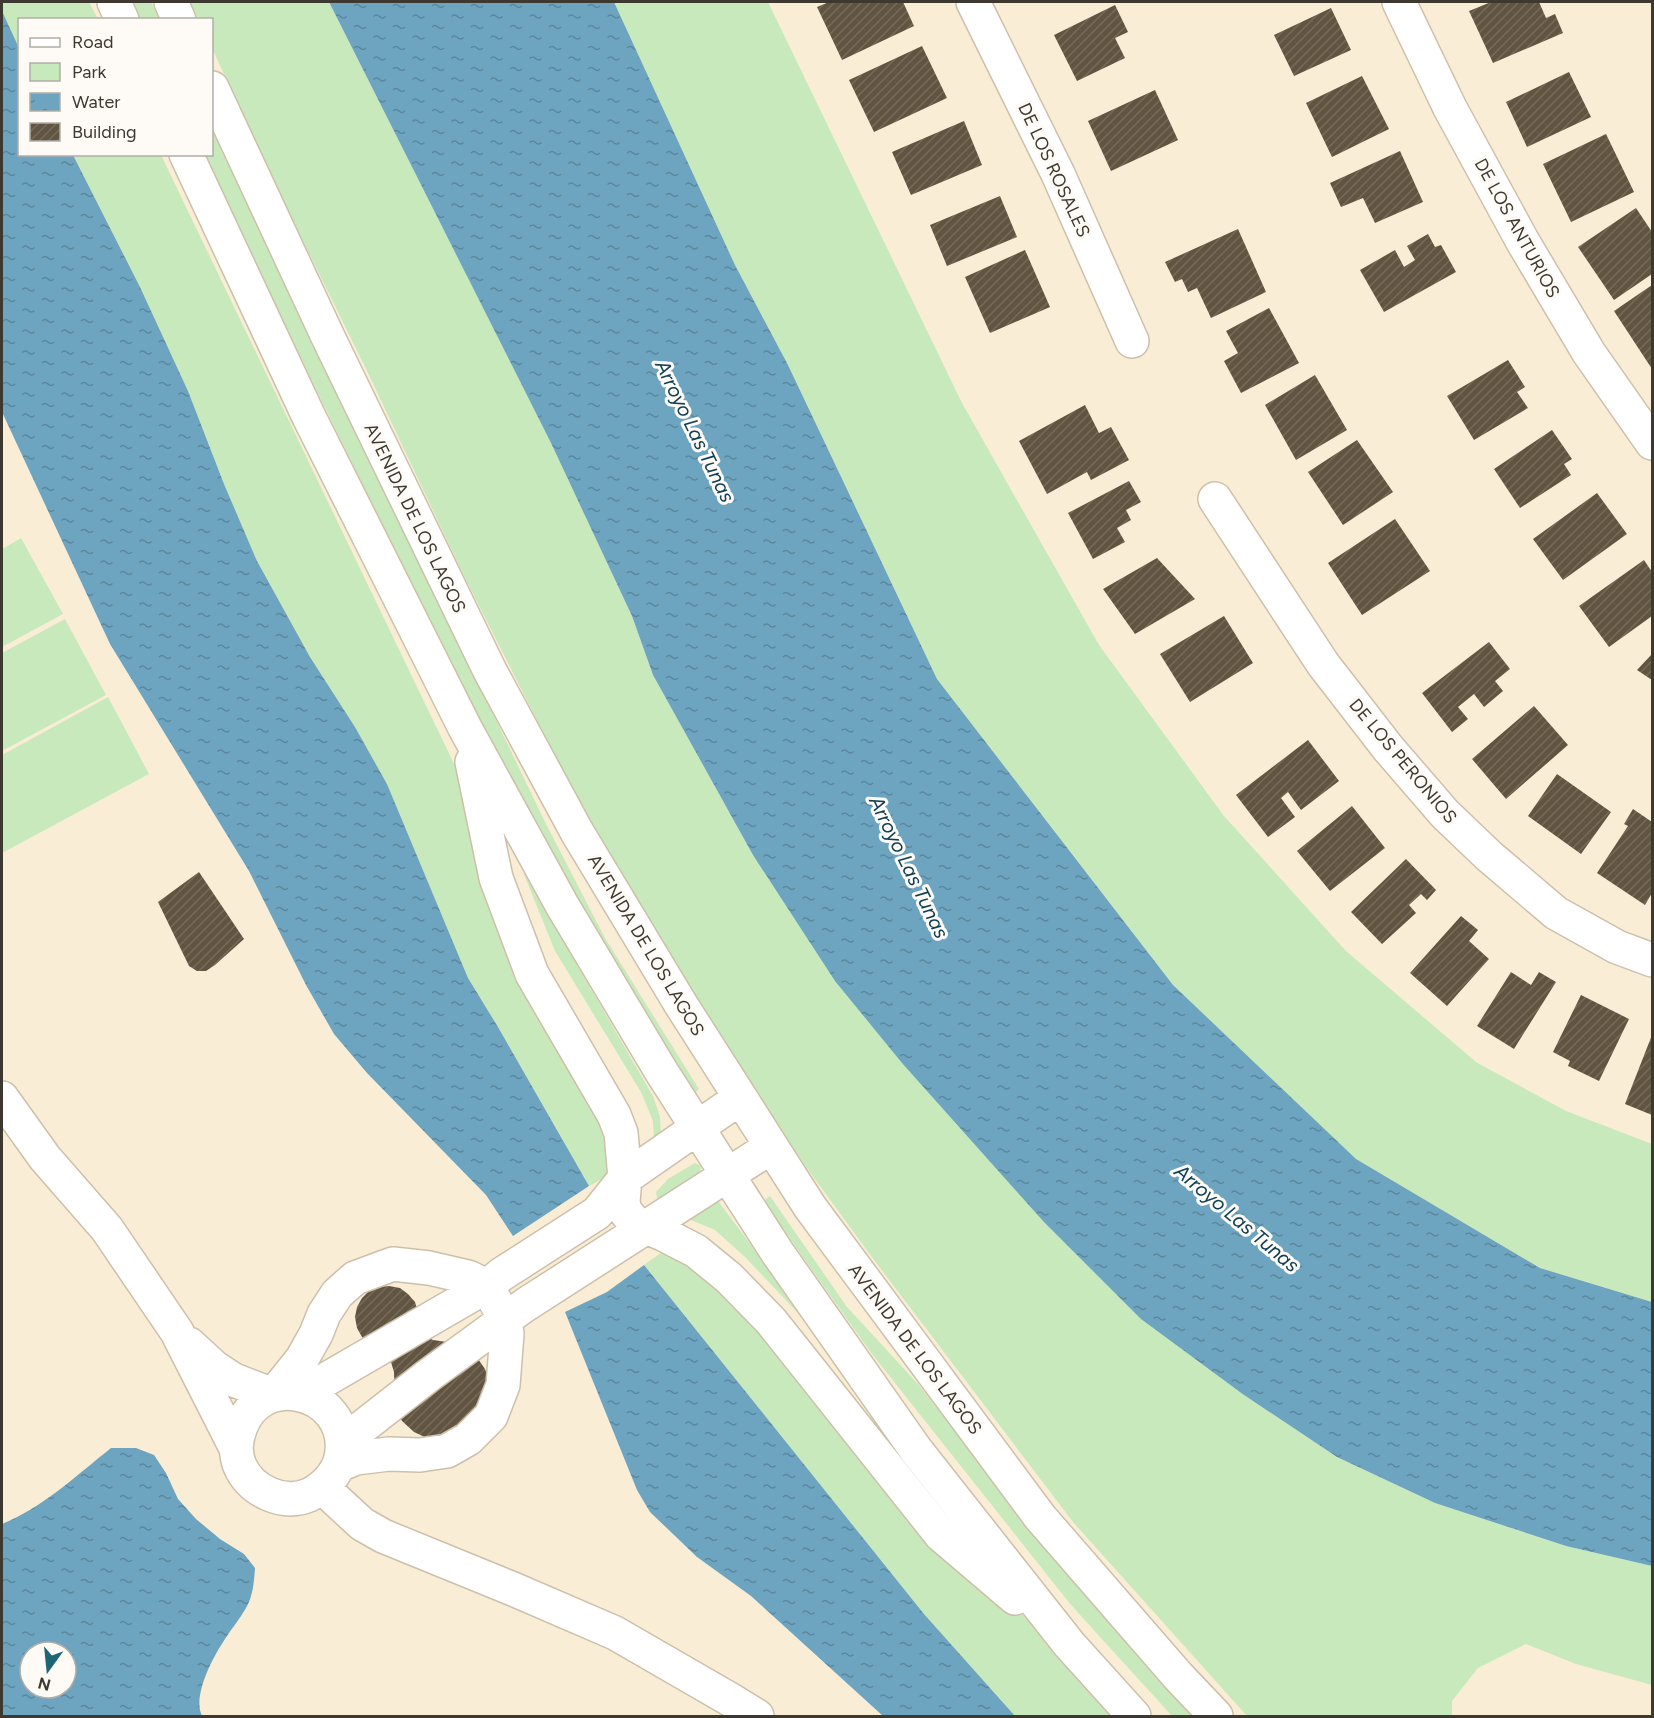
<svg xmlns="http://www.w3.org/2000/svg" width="1654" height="1718" viewBox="0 0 1654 1718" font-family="Figtree,sans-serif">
<defs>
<pattern id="water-ripples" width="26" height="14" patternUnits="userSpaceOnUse" patternTransform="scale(1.5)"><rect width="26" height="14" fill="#6da4c0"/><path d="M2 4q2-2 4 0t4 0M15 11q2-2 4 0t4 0" fill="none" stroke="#5b879c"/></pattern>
<pattern id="building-hatch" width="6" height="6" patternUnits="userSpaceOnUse" patternTransform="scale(1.5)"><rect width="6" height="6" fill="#615542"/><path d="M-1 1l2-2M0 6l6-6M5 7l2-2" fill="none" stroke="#756b5b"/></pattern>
</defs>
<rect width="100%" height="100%" fill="#faedd6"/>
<path fill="#c8e9bc" d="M2,2H89L98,19L20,20L19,48L2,11Z
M130,2H151L159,19H138Z
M190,2H329L551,443L632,616L653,675L753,855L1244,1395L1337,1457L1435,1503L1566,1546L1652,1566V1685L1576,1664L1526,1644L1478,1668L1452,1701V1716H1247L1073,1522L877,1264L809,1171L671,964L556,758L464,576L368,373L270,174L212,48V20L198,19Z
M614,2H768L962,403L1099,645L1224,816L1346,951L1476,1062L1566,1111L1652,1144V1302L1540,1268L1355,1159L1173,985L937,679L788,365L735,265Z
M212,129L545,822L605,938L697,1086L699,1089L694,1094L600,945L461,689L203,155L212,154Z
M73,155H161L457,770L604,1116L613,1162L606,1177L589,1186L498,1027L468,978L387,784L355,727L310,657L257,561L224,484L188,391L140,287Z
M21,538L63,614L2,647V549Z
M65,619L106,695L2,751V653Z
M108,697L149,774L2,853V755Z
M523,872L653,1096L660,1117L661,1135L654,1140L653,1121L641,1092L555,951Z
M695,1163L701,1166L700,1173L662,1201L657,1198L656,1192L668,1179Z
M770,1196L847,1307L918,1384L1083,1593L1195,1716H1172L1071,1605L872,1354L763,1201Z
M713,1199L718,1201L817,1333L744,1256L715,1230L691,1220V1214Z
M669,1247L725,1283L954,1553L1053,1642L1124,1716H1015L924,1614L644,1265Z"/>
<path fill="url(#water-ripples)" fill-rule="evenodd" d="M329,2H614L735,265L788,365L937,679L1173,985L1356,1159L1540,1268L1652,1302V1566L1566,1546L1435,1503L1337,1457L1244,1395L1141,1319L1044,1222L902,1063L835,981L753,855L653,675L632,616L551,443Z
M2,11L19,48L20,154L73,155L140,287L188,391L224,484L257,561L310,657L355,727L387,784L468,978L498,1027L589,1186L513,1236L486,1195L367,1073L334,1034L306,985L249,871L110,644L2,412Z
M644,1265L924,1614L1015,1716H883L751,1596L697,1557L650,1512L637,1490L565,1312L607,1292Z
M111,1448H136L154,1455L166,1473L178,1499L196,1519L220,1539L244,1554L255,1568C254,1582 253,1596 246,1608C240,1619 231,1629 225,1639C213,1657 192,1696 202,1716H2V1524C42,1508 77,1475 111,1448ZM30,1652H66V1688H30Z"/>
<path fill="url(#building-hatch)" d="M829,2H903L914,26L842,60L817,7Z
M1491,2H1539L1546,18L1555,14L1563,33L1493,63L1469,11Z
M1115,5L1128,32L1115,38L1125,58L1077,81L1054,35Z
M1331,8L1351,50L1294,76L1274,35Z
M922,46L947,98L874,132L849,80Z
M1569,72L1591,117L1527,147L1506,102Z
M1362,76L1389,129L1332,157L1306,103Z
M1155,90L1178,140L1111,171L1088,121Z
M964,121L982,165L911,195L892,152Z
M1606,134L1634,192L1571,222L1543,164Z
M1400,151L1423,202L1375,223L1363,198L1341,207L1330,183Z
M1000,196L1017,237L947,266L930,225Z
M1636,208L1652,232V274L1614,300L1578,247Z
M1238,229L1266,292L1211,318L1197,288L1188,292L1182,279L1175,282L1165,262Z
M1428,234L1435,247L1441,245L1456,272L1384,312L1360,270L1395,250L1404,267L1415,260L1407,246Z
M1025,250L1050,307L990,333L965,277Z
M1652,285V369L1614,311Z
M1269,308L1299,363L1241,393L1224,361L1238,353L1226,331Z
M1508,360L1525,387L1517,392L1528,408L1474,440L1447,396Z
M1315,375L1347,430L1296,460L1265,405Z
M1085,405L1099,433L1111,427L1129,460L1091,480L1087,472L1047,494L1019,441Z
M1552,430L1572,459L1564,464L1571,475L1520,508L1494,469Z
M1357,440L1393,492L1343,525L1308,472Z
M1129,481L1141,502L1126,510L1131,520L1117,528L1125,542L1093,559L1068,513Z
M1597,493L1627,534L1563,580L1533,539Z
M1395,519L1430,571L1362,615L1328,563Z
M1157,558L1195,599L1135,634L1103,589Z
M1644,560L1652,572V616L1609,647L1579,606Z
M1224,616L1253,663L1190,702L1160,654Z
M1489,642L1510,669L1495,681L1503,691L1484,707L1474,694L1458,707L1468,719L1452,732L1422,693Z
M1652,654V680L1637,670Z
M1534,706L1568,745L1506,799L1472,759Z
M1308,740L1339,781L1301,810L1288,792L1281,798L1295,817L1268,837L1236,795Z
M1557,774L1611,812L1581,854L1528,816Z
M1352,806L1385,848L1330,891L1297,851Z
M1633,809L1652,822V893L1645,905L1597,873L1628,826L1624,824Z
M1406,859L1436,890L1427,900L1421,894L1409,905L1416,913L1382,944L1351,912Z
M199,872L244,939L215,965L206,971H197L189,966L158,902Z
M1461,916L1478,930L1469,941L1489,959L1447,1006L1410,973Z
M1511,972L1531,985L1539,972L1556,982L1514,1049L1477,1026Z
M1581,995L1629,1019L1599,1081L1568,1066L1570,1061L1553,1052Z
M1652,1035V1115L1625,1104Z
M389,1286L400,1288L408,1294L415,1302L425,1336L433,1340L447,1342L476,1356L485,1369L490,1384L475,1428L429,1439L414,1432L402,1421L395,1407L394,1372L391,1362L384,1353L369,1344L362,1337L357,1328L355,1317L357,1307L362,1298L369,1291L379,1287Z"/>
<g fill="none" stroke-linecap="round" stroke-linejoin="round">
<defs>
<path id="minor" d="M114,2L122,20
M171,2L179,20
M973,2L1058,174L1132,341
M1399,2L1450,108L1523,242L1589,353L1652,443
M212,88L328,337L490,671L577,832L680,1003L810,1207L1040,1517L1178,1676L1216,1716
M186,154L309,417L465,728L562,905L661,1071L777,1252L916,1450L1069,1644L1134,1716
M1215,499L1323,664L1388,748L1445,814L1489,856L1556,913L1617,947L1652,960
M472,762L496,878L532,974L614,1115L621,1133L625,1178L623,1202L625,1211L634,1222L663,1234L696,1251L729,1278L771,1321L941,1535L1015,1598
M2,1098L45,1158L107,1229L177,1332L236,1448C237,1454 237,1460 240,1466C251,1491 283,1506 309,1495C324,1488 337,1474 341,1458C355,1387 244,1362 236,1448
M189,1344L214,1367L234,1380L273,1395L302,1359L316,1334L324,1314L337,1294L355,1278L393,1264L429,1268L468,1277L487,1286L505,1319L507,1334L503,1385L491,1416L468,1439L447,1451L420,1455L389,1454L356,1458L339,1465
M301,1394L487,1286L502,1274L597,1213L625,1178L740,1098
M342,1443L429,1375L525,1305L771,1147
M322,1487L362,1524L383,1536L513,1589L615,1633L731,1700L757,1716"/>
</defs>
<use href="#minor" stroke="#cdc0aa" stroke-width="36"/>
<use href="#minor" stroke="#fff" stroke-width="33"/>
</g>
<g text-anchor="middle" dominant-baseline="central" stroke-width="6" stroke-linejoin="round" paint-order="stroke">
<g font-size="18" fill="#3e3930" stroke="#fefbf7">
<text transform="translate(1054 170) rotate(65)">DE LOS ROSALES</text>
<text transform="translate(1517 228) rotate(61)">DE LOS ANTURIOS</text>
<text transform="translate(415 518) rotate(64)">AVENIDA DE LOS LAGOS</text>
<text transform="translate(1403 761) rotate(50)">DE LOS PERONIOS</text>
<text transform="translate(646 945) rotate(59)">AVENIDA DE LOS LAGOS</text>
<text transform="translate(915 1349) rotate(53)">AVENIDA DE LOS LAGOS</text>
</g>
<g font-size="20" font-style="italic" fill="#104054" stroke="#fefbf7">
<text transform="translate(695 431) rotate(64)">Arroyo Las Tunas</text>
<text transform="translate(909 867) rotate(64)">Arroyo Las Tunas</text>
<text transform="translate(1237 1218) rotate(40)">Arroyo Las Tunas</text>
</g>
</g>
<rect width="1654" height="1718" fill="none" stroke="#3e3930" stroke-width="6"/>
<rect x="18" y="18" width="195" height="138" fill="#fefbf7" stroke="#b1ada7" stroke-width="1.5"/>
<rect x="30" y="38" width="30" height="9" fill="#ffffff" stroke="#b1ada7" stroke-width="1.5"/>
<text x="72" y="48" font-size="18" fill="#3e3930">Road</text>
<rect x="30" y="63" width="30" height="18" fill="#c8e9bc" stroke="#b1ada7" stroke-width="1.5"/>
<text x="72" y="78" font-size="18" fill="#3e3930">Park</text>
<rect x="30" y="93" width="30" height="18" fill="url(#water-ripples)" stroke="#b1ada7" stroke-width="1.5"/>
<text x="72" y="108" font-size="18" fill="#3e3930">Water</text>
<rect x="30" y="123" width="30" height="18" fill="url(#building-hatch)" stroke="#b1ada7" stroke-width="1.5"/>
<text x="72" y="138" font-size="18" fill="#3e3930">Building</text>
<g transform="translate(48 1670) rotate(195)"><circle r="28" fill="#fefbf7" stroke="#b1ada7" stroke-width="1.5"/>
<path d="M0-4.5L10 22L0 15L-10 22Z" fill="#1e6673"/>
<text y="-9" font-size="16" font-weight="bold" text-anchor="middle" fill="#3e3930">N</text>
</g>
</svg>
